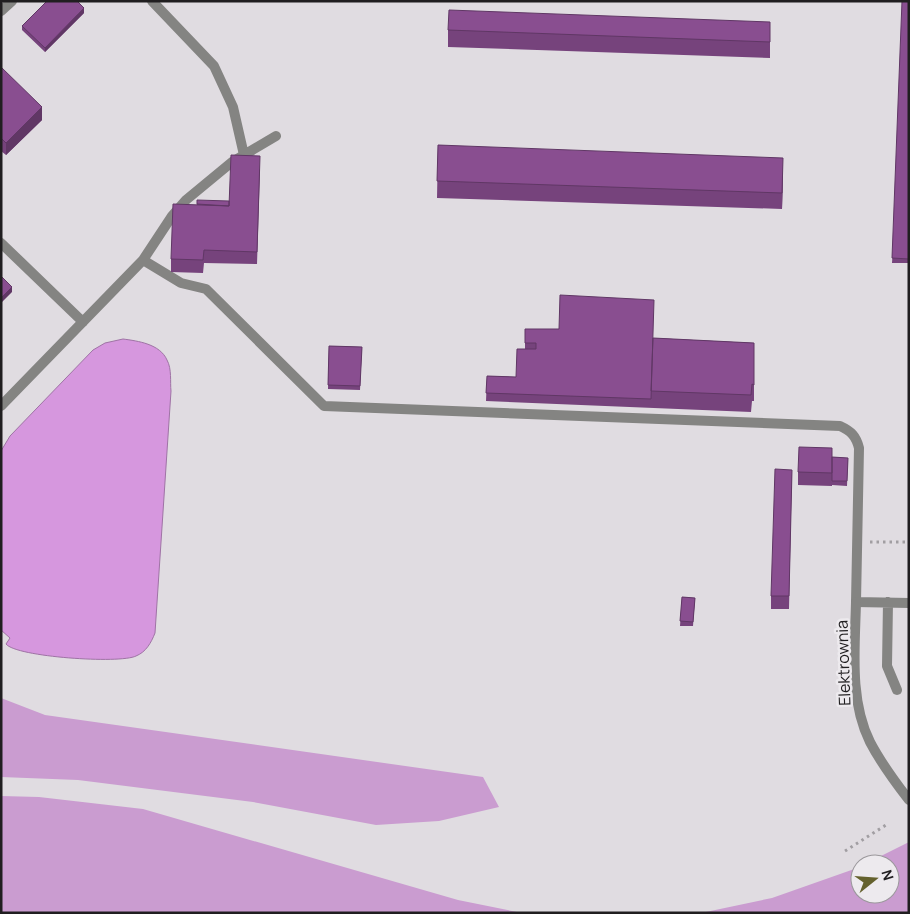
<svg xmlns="http://www.w3.org/2000/svg" width="910" height="914" viewBox="0 0 910 914" font-family="Manrope,sans-serif">
<rect width="100%" height="100%" fill="#e0dce1"/>
<path fill="#ca9cd0" d="M1,698L45,715L483,777L499,807L439,821L376,825L253,802L78,780L1,777Z
M1,796L39,797L143,809L458,900L522,913H1Z
M909,842V913H701L772,898L860,867V894H890V864H865Z"/>
<path fill="#d697de" stroke="#9f73a5" d="M123,339C138,341 160,344 167,360C172,369 170,382 171,391L155,633C151,643 146,652 136,656C120,664 16,657 6,644L10,638L1,630V451L10,436L93,350L105,343Z"/>
<g fill="none" stroke-linecap="round" stroke-linejoin="round">
<path stroke="#a19ea2" stroke-width="3" stroke-dasharray="2.5 4" stroke-linecap="butt" d="M870,542H909
M845,851L886,825"/>
<path stroke="#848482" stroke-width="10" d="M152,1L214,66L233,107L244,155
M1,11L12,1
M1,243L83,322
M143,260L181,283L206,289L324,406L840,426C851,431 856,436 859,448L856,602L909,603
M1,406L143,260L172,216L186,200L232,162L276,136
M888,602L887,666L897,690"/>
<path stroke="#848482" stroke-width="10" d="M856,602C855,648 849,700 870,742C881,763 895,782 909,800"/>
</g>
<path fill="#76437c" d="M909,1V263H892Z
M84,13L45,52L22,30V26Z
M770,22V58L448,47V30Z
M1,67L42,120L6,155L1,151Z
M438,145L783,175L782,209L437,198Z
M260,169L257,264L204,263L203,273L171,272V259L197,204L229,201Z
M525,329L653,338L754,343V401H752L751,412L486,401L487,376L516,377L525,349Z
M329,346L362,347L360,390L328,389Z
M832,457L848,458L847,486L832,485V484V486L798,485V472Z
M792,470L789,609H771V596Z
M682,597L695,598L693,626H680Z"/>
<path fill="#603765" d="M84,8V13L45,52V48Z
M42,107V120L6,155V143Z
M783,158V175L782,209V193Z
M12,287V292L1,303V298Z"/>
<path fill="#894e90" stroke="#603765" d="M47,1H77L84,8L45,48L22,26Z
M902,1H909V259L892,258Z
M449,10L770,22V42L448,30Z
M1,67L42,107L6,143L1,138Z
M438,145L783,158L782,193L437,181Z
M231,155L260,156L257,252L204,250L203,260L171,259L173,204L229,206Z
M197,200L229,201V206L197,204Z
M1,276L12,287L1,298Z
M560,295L654,300L651,399L486,393L487,376L516,377L517,349H536V343H525V329H559Z
M653,338L754,343V385L752,384L751,395L651,391Z
M329,346L362,347L360,386L328,385Z
M799,447L832,448V473L798,472Z
M832,457L848,458L847,481H832Z
M775,469L792,470L789,596H771Z
M682,597L695,598L693,622L680,621Z"/>
<g text-anchor="middle" dominant-baseline="central" stroke-width="5" stroke-linejoin="round" paint-order="stroke">
<g font-size="16" fill="#201e20" stroke="#edeaee">
<text transform="translate(843 663) rotate(-92)">Elektrownia</text>
</g>
</g>
<rect width="910" height="914" fill="none" stroke="#201e20" stroke-width="5"/>
<g transform="translate(875 879) rotate(73)"><circle r="24" fill="#edeaee" stroke="#9b989c"/>
<path d="M0-4L9 19L0 12L-9 19Z" fill="#64612d"/>
<text y="-8" font-size="14" font-weight="bold" text-anchor="middle" fill="#201e20">N</text>
</g>
</svg>
